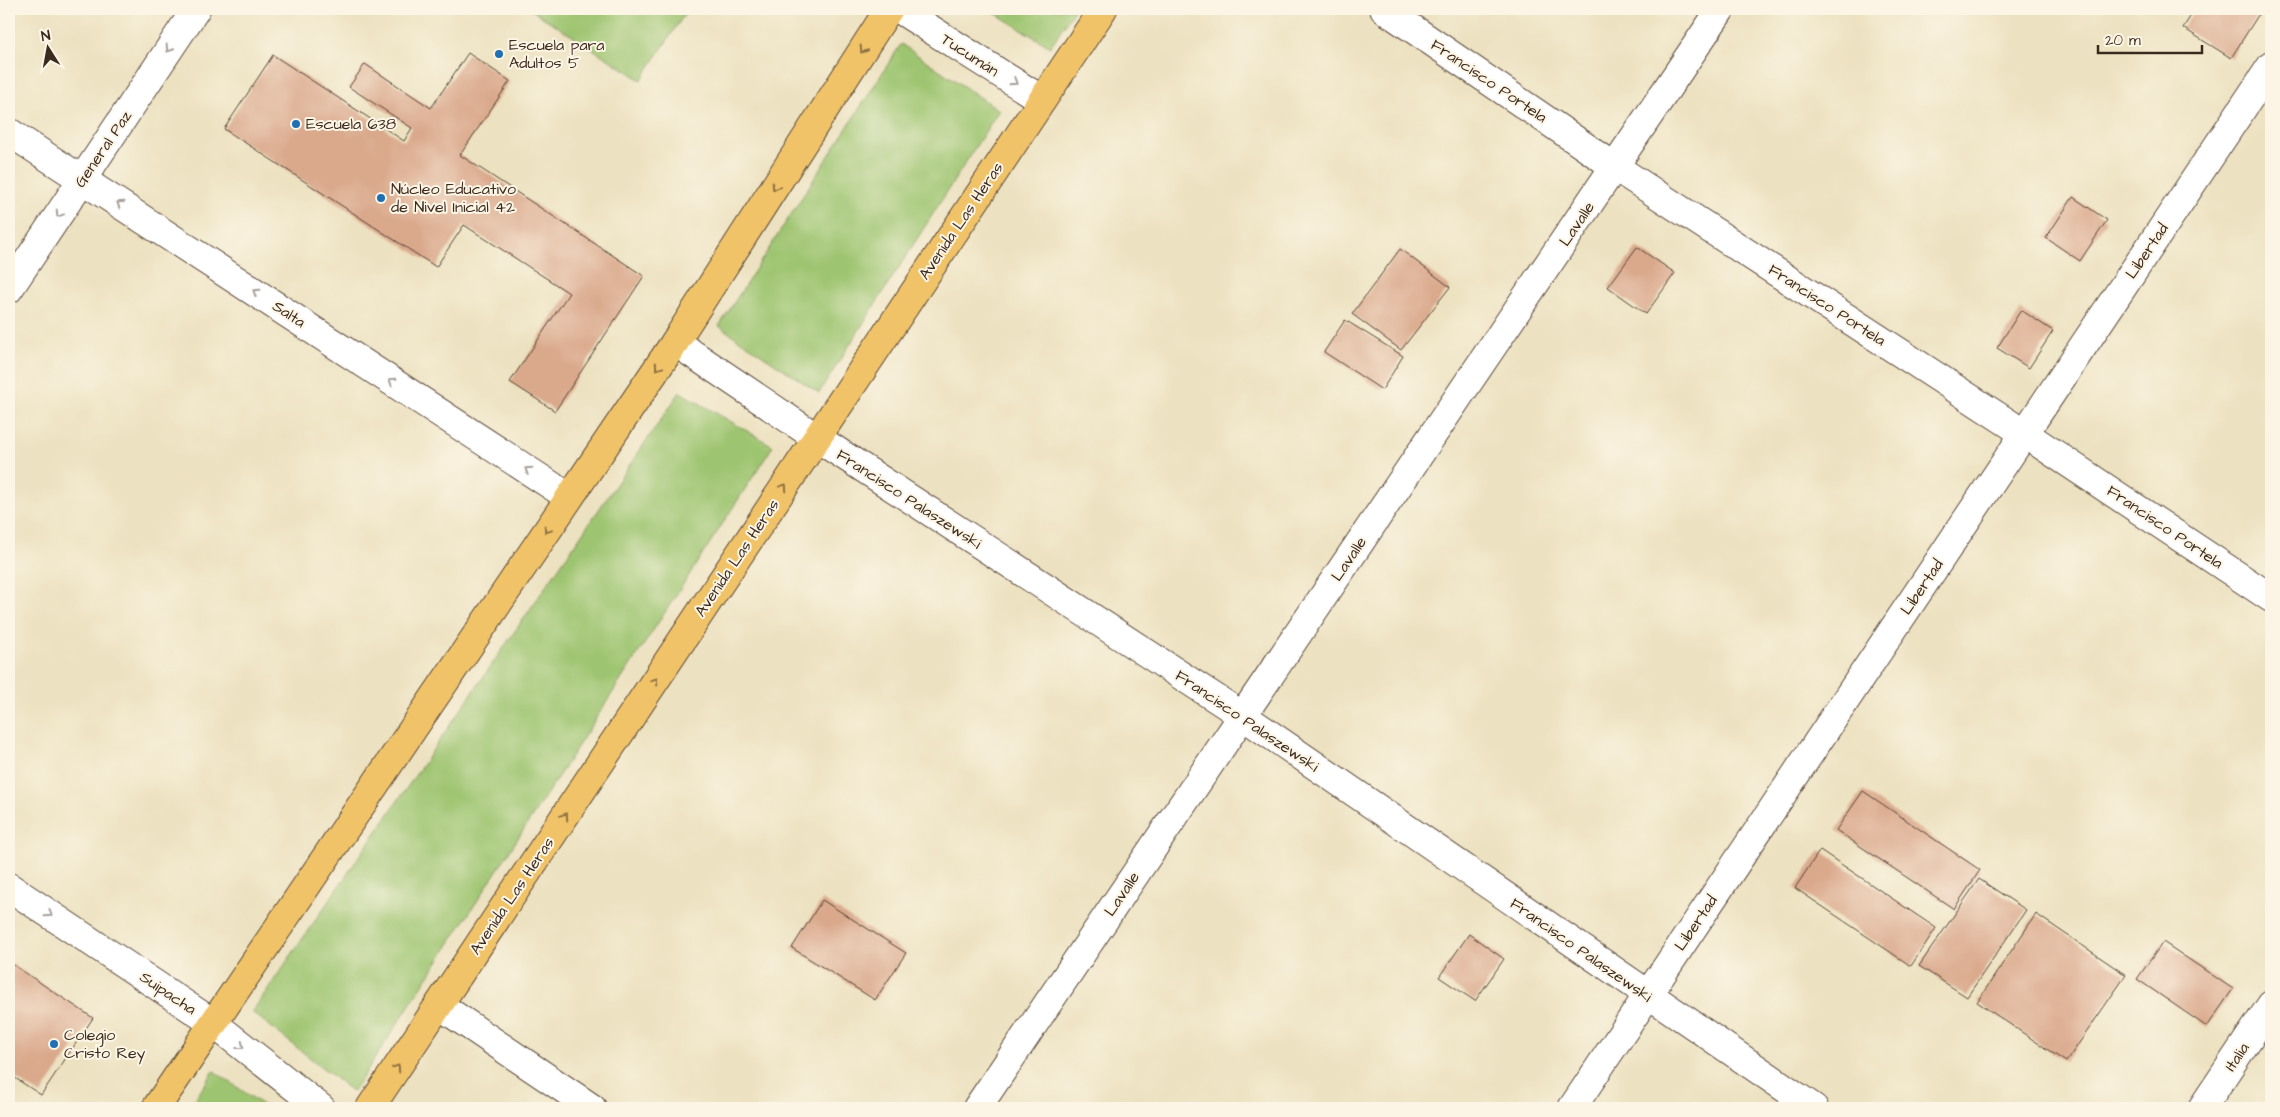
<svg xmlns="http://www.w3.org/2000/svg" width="2280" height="1117" viewBox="0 0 2280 1117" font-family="'Architects Daughter',sans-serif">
<rect width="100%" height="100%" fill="#fcf5e5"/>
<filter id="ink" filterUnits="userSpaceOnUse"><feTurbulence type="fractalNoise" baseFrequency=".02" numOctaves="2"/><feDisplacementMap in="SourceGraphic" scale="10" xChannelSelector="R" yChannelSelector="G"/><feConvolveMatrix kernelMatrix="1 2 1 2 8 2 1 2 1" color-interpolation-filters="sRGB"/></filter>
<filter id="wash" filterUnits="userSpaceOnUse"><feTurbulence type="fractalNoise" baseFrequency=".0096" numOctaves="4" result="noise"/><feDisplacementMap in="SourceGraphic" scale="20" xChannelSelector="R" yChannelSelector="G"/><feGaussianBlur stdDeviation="1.12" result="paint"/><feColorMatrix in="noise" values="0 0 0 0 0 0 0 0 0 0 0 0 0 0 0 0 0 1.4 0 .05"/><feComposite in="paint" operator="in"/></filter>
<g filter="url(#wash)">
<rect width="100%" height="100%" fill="#ece1c0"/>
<path fill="#9dc46f" stroke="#6c7746" d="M530,9H688L641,80Z
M988,9H1075L1050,47Z
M901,44L999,110L819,393L719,326Z
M680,392L773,446L353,1092L252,1012Z
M214,1071L267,1108H189Z"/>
<g id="blocks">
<path fill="#daa98c" d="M2195,9H2262L2231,58L2183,28Z
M468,53L510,81L460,155L644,276L555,411L510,382L569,293L464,225L436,267L224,129L273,55L404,141L412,128L349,87L365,64L431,108Z
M2073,197L2107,220L2080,261L2046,238Z
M1637,247L1675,273L1646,314L1608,287Z
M1400,249L1450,287L1401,350L1352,314Z
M2021,310L2053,331L2029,368L1997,348Z
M1345,320L1403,356L1382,390L1324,352Z
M1863,791L1980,870L1954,909L1836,830Z
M1820,850L1936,928L1911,966L1795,888Z
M1979,879L2026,910L1967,997L1919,966Z
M822,900L906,953L875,1000L792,948Z
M2036,914L2126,975L2066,1062L1977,1002Z
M1469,934L1504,959L1475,1001L1439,977Z
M2163,942L2233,989L2207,1027L2137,979Z
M9,962L93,1018L41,1095L9,1074Z"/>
</g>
</g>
<g filter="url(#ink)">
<use href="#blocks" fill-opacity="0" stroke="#564536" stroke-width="1"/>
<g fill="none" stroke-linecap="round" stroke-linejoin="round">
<defs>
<path id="minor" d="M899,9L1042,100
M1384,9L1615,167L2025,434L2271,598
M9,132L569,497
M9,289L196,9
M675,342L817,438L1243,716L1814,1108
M9,887L213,1023L321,1108
M439,1005L592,1108
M977,1108L1721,9
M1572,1108L2271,66
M2202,1108L2271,1005"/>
<path id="major" d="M156,1108L675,342L889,9
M370,1108L1103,9"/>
</defs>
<use href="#minor" stroke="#564536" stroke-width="30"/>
<use href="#major" stroke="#564536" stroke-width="30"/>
<use href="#minor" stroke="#fff" stroke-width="28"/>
<use href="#major" stroke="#f1c369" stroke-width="28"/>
</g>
<defs><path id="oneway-chevron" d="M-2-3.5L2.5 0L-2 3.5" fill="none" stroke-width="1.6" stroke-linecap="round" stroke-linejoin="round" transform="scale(1.25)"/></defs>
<g stroke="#a79f9a">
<use href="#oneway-chevron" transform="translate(169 49) rotate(123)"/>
<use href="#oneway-chevron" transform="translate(1014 82) rotate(33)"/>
<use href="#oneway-chevron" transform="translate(120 204) rotate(-147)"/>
<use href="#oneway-chevron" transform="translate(59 214) rotate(124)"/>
<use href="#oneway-chevron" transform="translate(256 292) rotate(-147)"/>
<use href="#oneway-chevron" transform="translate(392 381) rotate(-147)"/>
<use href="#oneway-chevron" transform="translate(528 470) rotate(-147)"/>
<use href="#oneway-chevron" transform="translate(49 914) rotate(34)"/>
<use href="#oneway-chevron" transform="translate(241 1046) rotate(38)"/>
</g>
<g stroke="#8d6f40">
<use href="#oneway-chevron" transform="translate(863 50) rotate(123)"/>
<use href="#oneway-chevron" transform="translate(775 187) rotate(123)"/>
<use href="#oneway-chevron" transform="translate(658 367) rotate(124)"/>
<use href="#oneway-chevron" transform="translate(784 487) rotate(-56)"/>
<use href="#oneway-chevron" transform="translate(547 530) rotate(124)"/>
<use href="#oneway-chevron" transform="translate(655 681) rotate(-56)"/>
<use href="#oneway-chevron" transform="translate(565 816) rotate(-56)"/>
<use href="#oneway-chevron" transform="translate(397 1068) rotate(-56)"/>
</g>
</g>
<g fill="#1f6fb2" stroke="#fcf5e5" stroke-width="2">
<circle cx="499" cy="54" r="5"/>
<circle cx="296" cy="124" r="5"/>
<circle cx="381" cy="198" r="5"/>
<circle cx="54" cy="1044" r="5"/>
</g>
<g text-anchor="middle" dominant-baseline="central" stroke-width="4" stroke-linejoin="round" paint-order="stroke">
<g font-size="16" fill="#3b2a1e" stroke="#fcf5e5" text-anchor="start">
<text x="509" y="45">Escuela para<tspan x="509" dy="18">Adultos 5</tspan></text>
<text x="306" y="124">Escuela 638</text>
<text x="391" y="189">Núcleo Educativo<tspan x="391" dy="18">de Nivel Inicial 42</tspan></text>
<text x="64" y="1035">Colegio<tspan x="64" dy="18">Cristo Rey</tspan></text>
</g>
<g font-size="16" fill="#3b2a1e" stroke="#fcf5e5">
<text transform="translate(970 55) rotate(33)">Tucumán</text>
<text transform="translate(1489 81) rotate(34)">Francisco Portela</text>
<text transform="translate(103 149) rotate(-56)">General Paz</text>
<text transform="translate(961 221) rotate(-56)">Avenida Las Heras</text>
<text transform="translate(1577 224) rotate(-56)">Lavalle</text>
<text transform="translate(2147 251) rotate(-56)">Libertad</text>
<text transform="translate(1827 305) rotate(33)">Francisco Portela</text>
<text transform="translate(289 314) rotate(33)">Salta</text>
<text transform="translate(909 499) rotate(33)">Francisco Palaszewski</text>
<text transform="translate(2165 527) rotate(34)">Francisco Portela</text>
<text transform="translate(737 558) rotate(-56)">Avenida Las Heras</text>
<text transform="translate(1349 559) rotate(-56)">Lavalle</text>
<text transform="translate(1922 587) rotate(-56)">Libertad</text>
<text transform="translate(1247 721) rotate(34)">Francisco Palaszewski</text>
<text transform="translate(1122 894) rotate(-56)">Lavalle</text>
<text transform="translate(512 896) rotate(-56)">Avenida Las Heras</text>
<text transform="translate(1696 923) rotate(-56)">Libertad</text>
<text transform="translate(1581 950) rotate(35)">Francisco Palaszewski</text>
<text transform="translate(168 993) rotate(34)">Suipacha</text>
<text transform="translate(2237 1057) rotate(-56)">Italia</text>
</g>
</g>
<rect width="2280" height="1117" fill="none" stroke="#fcf5e5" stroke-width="30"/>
<g transform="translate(48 48) rotate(349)" stroke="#fcf5e5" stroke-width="4" paint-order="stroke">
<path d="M0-4L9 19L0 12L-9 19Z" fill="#3b2a1e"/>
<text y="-8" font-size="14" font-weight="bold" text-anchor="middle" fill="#3b2a1e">N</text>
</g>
<path d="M2098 45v8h104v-8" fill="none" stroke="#3b2a1e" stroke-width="2.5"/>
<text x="2105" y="45" font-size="15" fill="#3b2a1e" stroke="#fcf5e5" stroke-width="4" paint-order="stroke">20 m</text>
</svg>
